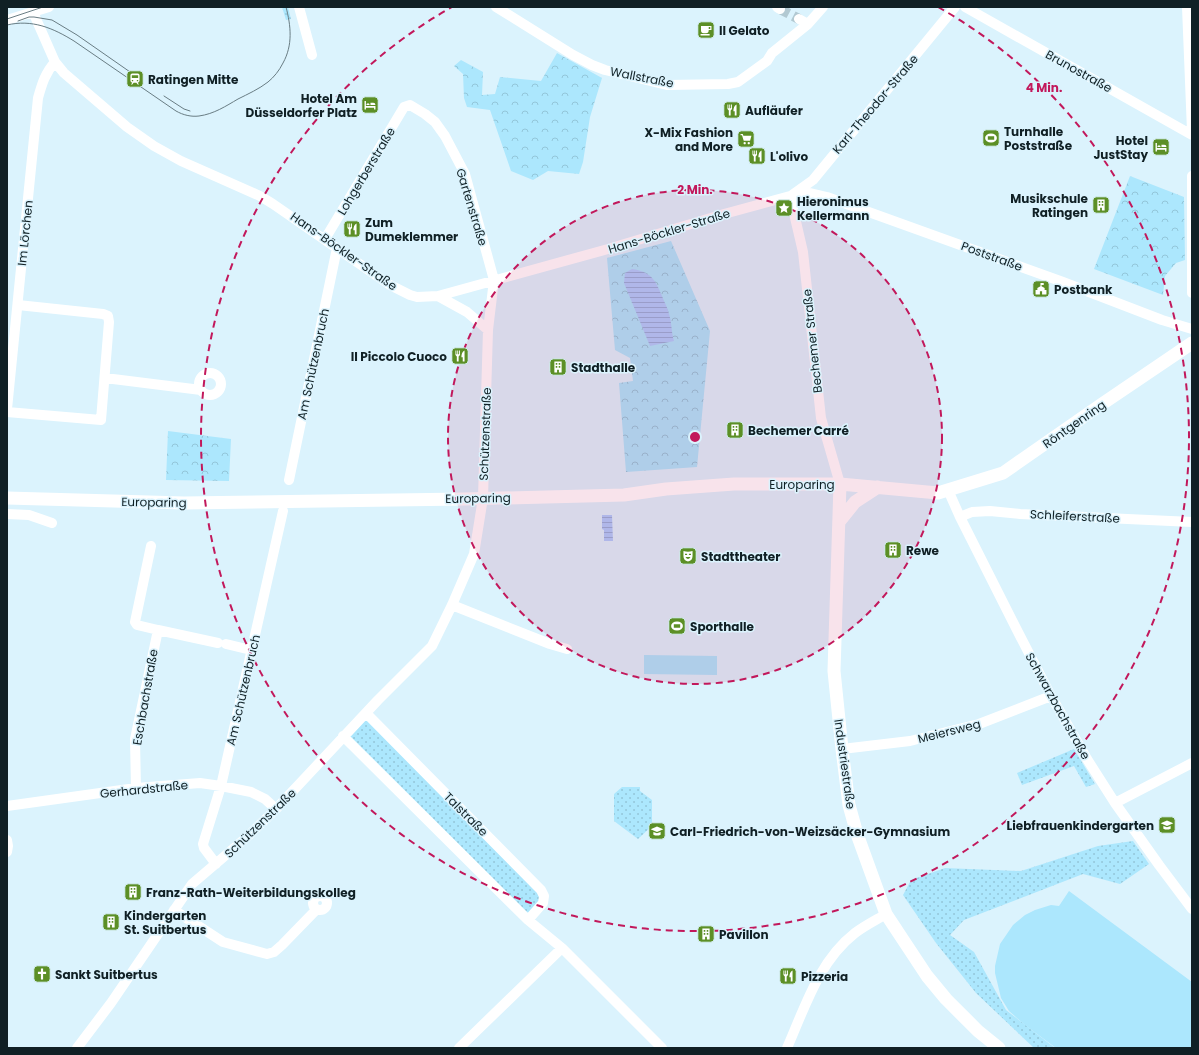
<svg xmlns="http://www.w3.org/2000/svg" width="1199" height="1055" viewBox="0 0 1199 1055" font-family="Poppins,sans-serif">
<defs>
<pattern id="grass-dots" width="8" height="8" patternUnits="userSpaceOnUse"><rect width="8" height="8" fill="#ace7fd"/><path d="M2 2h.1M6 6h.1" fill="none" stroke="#93c6d9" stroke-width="1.8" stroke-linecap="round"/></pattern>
<pattern id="park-crowns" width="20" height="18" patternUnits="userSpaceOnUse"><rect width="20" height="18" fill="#ace7fd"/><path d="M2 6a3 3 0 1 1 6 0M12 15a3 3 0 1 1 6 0" fill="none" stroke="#93c6d9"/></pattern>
<pattern id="water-rules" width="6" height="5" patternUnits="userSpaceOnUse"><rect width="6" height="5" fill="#adcdfd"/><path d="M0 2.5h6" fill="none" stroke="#94b0d9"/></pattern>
</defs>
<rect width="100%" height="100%" fill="#dbf3fd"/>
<path fill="url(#grass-dots)" d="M282,7H288L291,19L286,20Z
M368,714L543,896L528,920L346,737Z
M1074,749L1095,784L1086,787L1074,766L1022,785L1017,773Z
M622,787H640V791L652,800V826L638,839L614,821V794Z
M1133,841L1149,864L1120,884L1083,874L964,920L950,935L974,952L1006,1010L1055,1048H1034L976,993L936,943L903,895L911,880L945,868L1021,871L1098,846Z"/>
<path fill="url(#park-crowns)" d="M557,53L602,78L590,117L583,162L579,174L548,171L533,180L511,171L490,110L467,107L464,98L463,74L454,66L461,60L483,72L482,95L495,94L500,77L541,81Z
M1130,176L1184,197L1185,260L1176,263L1165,276L1163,295L1094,269Z
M671,241L710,331L697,467L626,472L619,383L633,381L630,358L615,350L607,258Z
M168,431L231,439L229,481L166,480Z"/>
<path fill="#ace7fd" d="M644,655L717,656V675L644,674Z
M1069,891L1192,982V1048H1056L1025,1025L1009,1011L1001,998L995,973V966L1000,944L1013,925L1025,915L1035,910L1051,905L1059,906Z"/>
<path fill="url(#water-rules)" d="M632,269C651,272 655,279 662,296C664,302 668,308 669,314C672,323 671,332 674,341L650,346L624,283L625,273Z
M602,515H612L613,541H604V530L602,529Z"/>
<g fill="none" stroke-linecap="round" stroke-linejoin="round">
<path stroke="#b2c9d2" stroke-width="10" stroke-dasharray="10 5" stroke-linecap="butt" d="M780,9L799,19"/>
<path stroke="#fff" stroke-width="10" d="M299,7L312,55
M496,7L573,55L592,65L605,70L667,85L728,84L738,82L767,61L772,53L808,24L823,7
M777,7L780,9
M965,7L1192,135
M1187,7L1192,131
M33,12L55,62L64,73L127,127L154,146L181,161L260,196L273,204L390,285L410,295L417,297L438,296L608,249L724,214L790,196L810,193L827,197L1063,282L1162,320L1192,329
M799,19L808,24
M7,20L49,7
M792,195L813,180L955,7
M790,196L803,252L821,418L840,484
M1192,293V176
M438,296L467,312L488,330
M199 384a11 11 0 1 1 22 0a11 11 0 1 1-22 0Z
M105,378L201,390
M7,409L38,98C42,84 45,73 55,62
M7,412L101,420L109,322L108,316L103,314L18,305
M289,480L337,248
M948,490L960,517L1018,632L1051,696L1087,759L1115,803L1159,865L1192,909
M7,514L29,515L52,523
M960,517L972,512L990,511L1020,514L1192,522
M151,546L135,622L137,625L158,630
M452,605L550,644L567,649
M226,644L251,650
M366,713L541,890L544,896L543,903L528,920
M343,736L528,920L562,948L662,1048
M842,749L910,741L979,724L1051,696
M136,788L135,739L158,630L218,643
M1115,803L1192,763
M7,806L136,788L200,783L221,786L251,792L265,799L276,809
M7,840L8,846L7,852
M216,864L204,848L203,844L221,786L283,511
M313 903a7 7 0 1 1 14 0a7 7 0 1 1-14 0Z
M174,910L223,942L267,954L274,952L282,945L316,910
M77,1048L111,1003L192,884L247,837L276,809L378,700L432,646L452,605L474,554L483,498L488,330L494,280L465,174L445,136L435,122L425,114L410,105L404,107L325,239
M459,1048L562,948
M787,1048C805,1007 819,961 855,933C864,926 876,920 886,914"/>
<path stroke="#fff" stroke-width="13" d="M840,484L834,671L842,749L849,805L857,834L886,914L927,976L946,999L978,1031L999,1048
M7,498L184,503L464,499L624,495L666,489L734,484H840L938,493L1003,473L1102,404L1192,343
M839,522L855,502L878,487"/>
<path stroke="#697d84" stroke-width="1" d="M7,19L43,7
M18,21L29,17H34L52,20L77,35L133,74
M7,25C32,19 53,28 74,41L176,111C183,115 191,117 199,116C214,114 226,106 238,99C248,94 259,89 268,82C274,77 279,71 283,63C293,45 291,26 286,7
M164,96L184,109L190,111"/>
</g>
<circle cx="695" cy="437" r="247" fill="#c2185b" fill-opacity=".12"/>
<g fill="none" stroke="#c2185b" stroke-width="2" stroke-dasharray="7 5">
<circle cx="695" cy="437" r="247"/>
<path d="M938 7A494 494 0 1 1 452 7"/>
</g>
<defs>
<symbol id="cafe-square" viewBox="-11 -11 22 22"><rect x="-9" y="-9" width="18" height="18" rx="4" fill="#5c8f26" stroke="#dbf3fd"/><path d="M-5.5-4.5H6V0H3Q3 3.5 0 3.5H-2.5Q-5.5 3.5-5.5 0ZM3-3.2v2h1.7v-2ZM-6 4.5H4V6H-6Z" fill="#fff"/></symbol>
<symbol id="station-square" viewBox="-11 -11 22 22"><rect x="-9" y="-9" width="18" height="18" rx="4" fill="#5c8f26" stroke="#dbf3fd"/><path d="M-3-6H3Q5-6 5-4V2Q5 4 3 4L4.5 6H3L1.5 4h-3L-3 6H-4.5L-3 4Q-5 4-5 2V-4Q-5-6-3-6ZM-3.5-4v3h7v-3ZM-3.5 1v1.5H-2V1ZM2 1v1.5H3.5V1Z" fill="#fff"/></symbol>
<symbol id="hotel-square" viewBox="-11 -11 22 22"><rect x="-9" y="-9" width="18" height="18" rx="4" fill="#5c8f26" stroke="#dbf3fd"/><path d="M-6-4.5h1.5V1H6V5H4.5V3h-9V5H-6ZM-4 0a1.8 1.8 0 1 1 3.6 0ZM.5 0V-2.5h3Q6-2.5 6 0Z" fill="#fff"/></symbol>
<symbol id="restaurant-square" viewBox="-11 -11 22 22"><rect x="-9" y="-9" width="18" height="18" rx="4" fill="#5c8f26" stroke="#dbf3fd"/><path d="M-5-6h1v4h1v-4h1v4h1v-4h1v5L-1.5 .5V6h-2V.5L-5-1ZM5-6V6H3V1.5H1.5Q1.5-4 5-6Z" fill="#fff"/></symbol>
<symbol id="stadium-square" viewBox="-11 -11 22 22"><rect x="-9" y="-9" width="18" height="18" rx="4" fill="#5c8f26" stroke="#dbf3fd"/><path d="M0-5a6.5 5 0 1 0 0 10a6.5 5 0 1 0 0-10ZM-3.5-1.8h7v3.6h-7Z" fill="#fff"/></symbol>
<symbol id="supermarket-square" viewBox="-11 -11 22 22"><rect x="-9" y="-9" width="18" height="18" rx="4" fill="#5c8f26" stroke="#dbf3fd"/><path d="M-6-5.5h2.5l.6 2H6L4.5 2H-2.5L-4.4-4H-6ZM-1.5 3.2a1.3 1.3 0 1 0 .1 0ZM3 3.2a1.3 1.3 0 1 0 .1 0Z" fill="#fff"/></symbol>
<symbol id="building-square" viewBox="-11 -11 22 22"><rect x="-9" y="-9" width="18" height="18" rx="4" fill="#5c8f26" stroke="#dbf3fd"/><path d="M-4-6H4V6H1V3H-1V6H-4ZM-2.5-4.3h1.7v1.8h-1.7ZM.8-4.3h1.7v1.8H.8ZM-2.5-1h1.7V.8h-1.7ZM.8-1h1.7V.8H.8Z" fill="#fff"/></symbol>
<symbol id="sight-square" viewBox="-11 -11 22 22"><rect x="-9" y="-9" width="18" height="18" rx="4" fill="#5c8f26" stroke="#dbf3fd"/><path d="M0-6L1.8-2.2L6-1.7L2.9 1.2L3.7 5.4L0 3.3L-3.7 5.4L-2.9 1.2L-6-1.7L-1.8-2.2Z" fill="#fff"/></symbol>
<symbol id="civic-square" viewBox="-11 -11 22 22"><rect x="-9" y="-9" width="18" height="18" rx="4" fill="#5c8f26" stroke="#dbf3fd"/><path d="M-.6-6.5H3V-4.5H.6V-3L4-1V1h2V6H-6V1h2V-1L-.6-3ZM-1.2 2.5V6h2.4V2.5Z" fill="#fff"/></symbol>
<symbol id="theatre-square" viewBox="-11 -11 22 22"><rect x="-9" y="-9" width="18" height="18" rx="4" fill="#5c8f26" stroke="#dbf3fd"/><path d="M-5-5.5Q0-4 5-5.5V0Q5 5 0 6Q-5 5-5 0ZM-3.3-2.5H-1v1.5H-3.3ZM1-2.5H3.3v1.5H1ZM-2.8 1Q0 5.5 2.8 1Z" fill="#fff"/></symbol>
<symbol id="school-square" viewBox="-11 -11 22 22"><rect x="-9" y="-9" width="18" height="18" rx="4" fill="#5c8f26" stroke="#dbf3fd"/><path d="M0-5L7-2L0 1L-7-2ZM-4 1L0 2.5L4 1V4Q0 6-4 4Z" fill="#fff"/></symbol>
<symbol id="church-square" viewBox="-11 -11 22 22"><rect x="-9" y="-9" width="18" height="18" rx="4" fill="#5c8f26" stroke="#dbf3fd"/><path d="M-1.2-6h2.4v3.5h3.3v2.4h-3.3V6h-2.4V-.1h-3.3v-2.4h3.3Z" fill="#fff"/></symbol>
</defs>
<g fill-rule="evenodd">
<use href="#cafe-square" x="696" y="20" width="20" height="20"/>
<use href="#station-square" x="125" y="69" width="20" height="20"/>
<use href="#hotel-square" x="360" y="95" width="20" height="20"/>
<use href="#restaurant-square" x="722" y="100" width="20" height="20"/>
<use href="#stadium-square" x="981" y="128" width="20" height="20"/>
<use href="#supermarket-square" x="736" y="129" width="20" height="20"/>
<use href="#hotel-square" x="1151" y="137" width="20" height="20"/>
<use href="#restaurant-square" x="747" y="146" width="20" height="20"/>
<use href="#building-square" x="1091" y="195" width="20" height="20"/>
<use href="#sight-square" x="774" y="198" width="20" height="20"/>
<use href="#restaurant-square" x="342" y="219" width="20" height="20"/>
<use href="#civic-square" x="1031" y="279" width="20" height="20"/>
<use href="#restaurant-square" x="450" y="346" width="20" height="20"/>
<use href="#building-square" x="548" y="357" width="20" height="20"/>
<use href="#building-square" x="725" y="420" width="20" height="20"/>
<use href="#building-square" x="883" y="540" width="20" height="20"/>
<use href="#theatre-square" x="678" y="546" width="20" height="20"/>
<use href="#stadium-square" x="667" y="616" width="20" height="20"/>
<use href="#school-square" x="1157" y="815" width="20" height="20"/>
<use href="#school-square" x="647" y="821" width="20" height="20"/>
<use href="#building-square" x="123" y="882" width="20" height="20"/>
<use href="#building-square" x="101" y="912" width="20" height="20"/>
<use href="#building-square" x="696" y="924" width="20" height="20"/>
<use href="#church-square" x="32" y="964" width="20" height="20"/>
<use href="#restaurant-square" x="778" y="966" width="20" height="20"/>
</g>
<g text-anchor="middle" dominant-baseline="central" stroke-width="3" stroke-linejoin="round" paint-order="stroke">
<g font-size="12" font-weight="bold" fill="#102025" stroke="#dbf3fd" text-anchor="start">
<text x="719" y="30">Il Gelato</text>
<text x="148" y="79">Ratingen Mitte</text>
<text x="357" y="98" text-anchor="end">Hotel Am<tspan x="357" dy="14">Düsseldorfer Platz</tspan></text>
<text x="745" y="110">Aufläufer</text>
<text x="1004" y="131">Turnhalle<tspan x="1004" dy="14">Poststraße</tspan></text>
<text x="733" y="132" text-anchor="end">X-Mix Fashion<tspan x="733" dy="14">and More</tspan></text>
<text x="1148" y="140" text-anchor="end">Hotel<tspan x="1148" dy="14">JustStay</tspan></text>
<text x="770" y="156">L'olivo</text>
<text x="1088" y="198" text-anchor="end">Musikschule<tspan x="1088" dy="14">Ratingen</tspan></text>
<text x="797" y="201">Hieronimus<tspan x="797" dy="14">Kellermann</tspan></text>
<text x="365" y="222">Zum<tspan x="365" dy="14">Dumeklemmer</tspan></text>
<text x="1054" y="289">Postbank</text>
<text x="447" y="356" text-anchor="end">Il Piccolo Cuoco</text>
<text x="571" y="367">Stadthalle</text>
<text x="748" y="430">Bechemer Carré</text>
<text x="906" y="550">Rewe</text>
<text x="701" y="556">Stadttheater</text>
<text x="690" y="626">Sporthalle</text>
<text x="1154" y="825" text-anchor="end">Liebfrauenkindergarten</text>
<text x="670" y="831">Carl-Friedrich-von-Weizsäcker-Gymnasium</text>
<text x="146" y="892">Franz-Rath-Weiterbildungskolleg</text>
<text x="124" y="915">Kindergarten<tspan x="124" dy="14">St. Suitbertus</tspan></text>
<text x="719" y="934">Pavillon</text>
<text x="55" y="974">Sankt Suitbertus</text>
<text x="801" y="976">Pizzeria</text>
</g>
<g font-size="12" fill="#102025" stroke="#dbf3fd">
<text transform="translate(1079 71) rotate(29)">Brunostraße</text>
<text transform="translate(642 77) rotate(11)">Wallstraße</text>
<text transform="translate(875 104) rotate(-50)">Karl-Theodor-Straße</text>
<text transform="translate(366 171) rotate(-59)">Lohgerberstraße</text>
<text transform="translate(472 207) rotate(73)">Gartenstraße</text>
<text transform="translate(669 231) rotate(-17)">Hans-Böckler-Straße</text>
<text transform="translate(25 233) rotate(-84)">Im Lörchen</text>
<text transform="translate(344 251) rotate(35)">Hans-Böckler-Straße</text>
<text transform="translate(992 256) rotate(20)">Poststraße</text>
<text transform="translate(812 341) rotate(-96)">Bechemer Straße</text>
<text transform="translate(313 364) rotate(-78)">Am Schützenbruch</text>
<text transform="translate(1074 424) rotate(-35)">Röntgenring</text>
<text transform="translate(485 434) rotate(-88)">Schützenstraße</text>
<text x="802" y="484">Europaring</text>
<text transform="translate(478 498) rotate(-1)">Europaring</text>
<text transform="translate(154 502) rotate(1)">Europaring</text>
<text transform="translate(1075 516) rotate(3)">Schleiferstraße</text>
<text transform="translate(243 690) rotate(-77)">Am Schützenbruch</text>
<text transform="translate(145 697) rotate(-80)">Eschbachstraße</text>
<text transform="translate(1058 706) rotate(61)">Schwarzbachstraße</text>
<text transform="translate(949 731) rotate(-14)">Meiersweg</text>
<text transform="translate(845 764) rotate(82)">Industriestraße</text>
<text transform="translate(144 789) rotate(-6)">Gerhardstraße</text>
<text transform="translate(466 814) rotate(45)">Talstraße</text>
<text transform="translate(260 823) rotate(-44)">Schützenstraße</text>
</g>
</g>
<circle cx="695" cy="437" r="6" fill="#c2185b" stroke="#dbf3fd" stroke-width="2"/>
<g font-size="12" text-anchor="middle" font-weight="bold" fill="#c2185b" stroke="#dbf3fd" stroke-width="3" stroke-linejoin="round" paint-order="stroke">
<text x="1044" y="92">4 Min.</text>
<text x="695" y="194">2 Min.</text>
</g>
<rect width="1199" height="1055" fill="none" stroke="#102025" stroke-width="16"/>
</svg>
